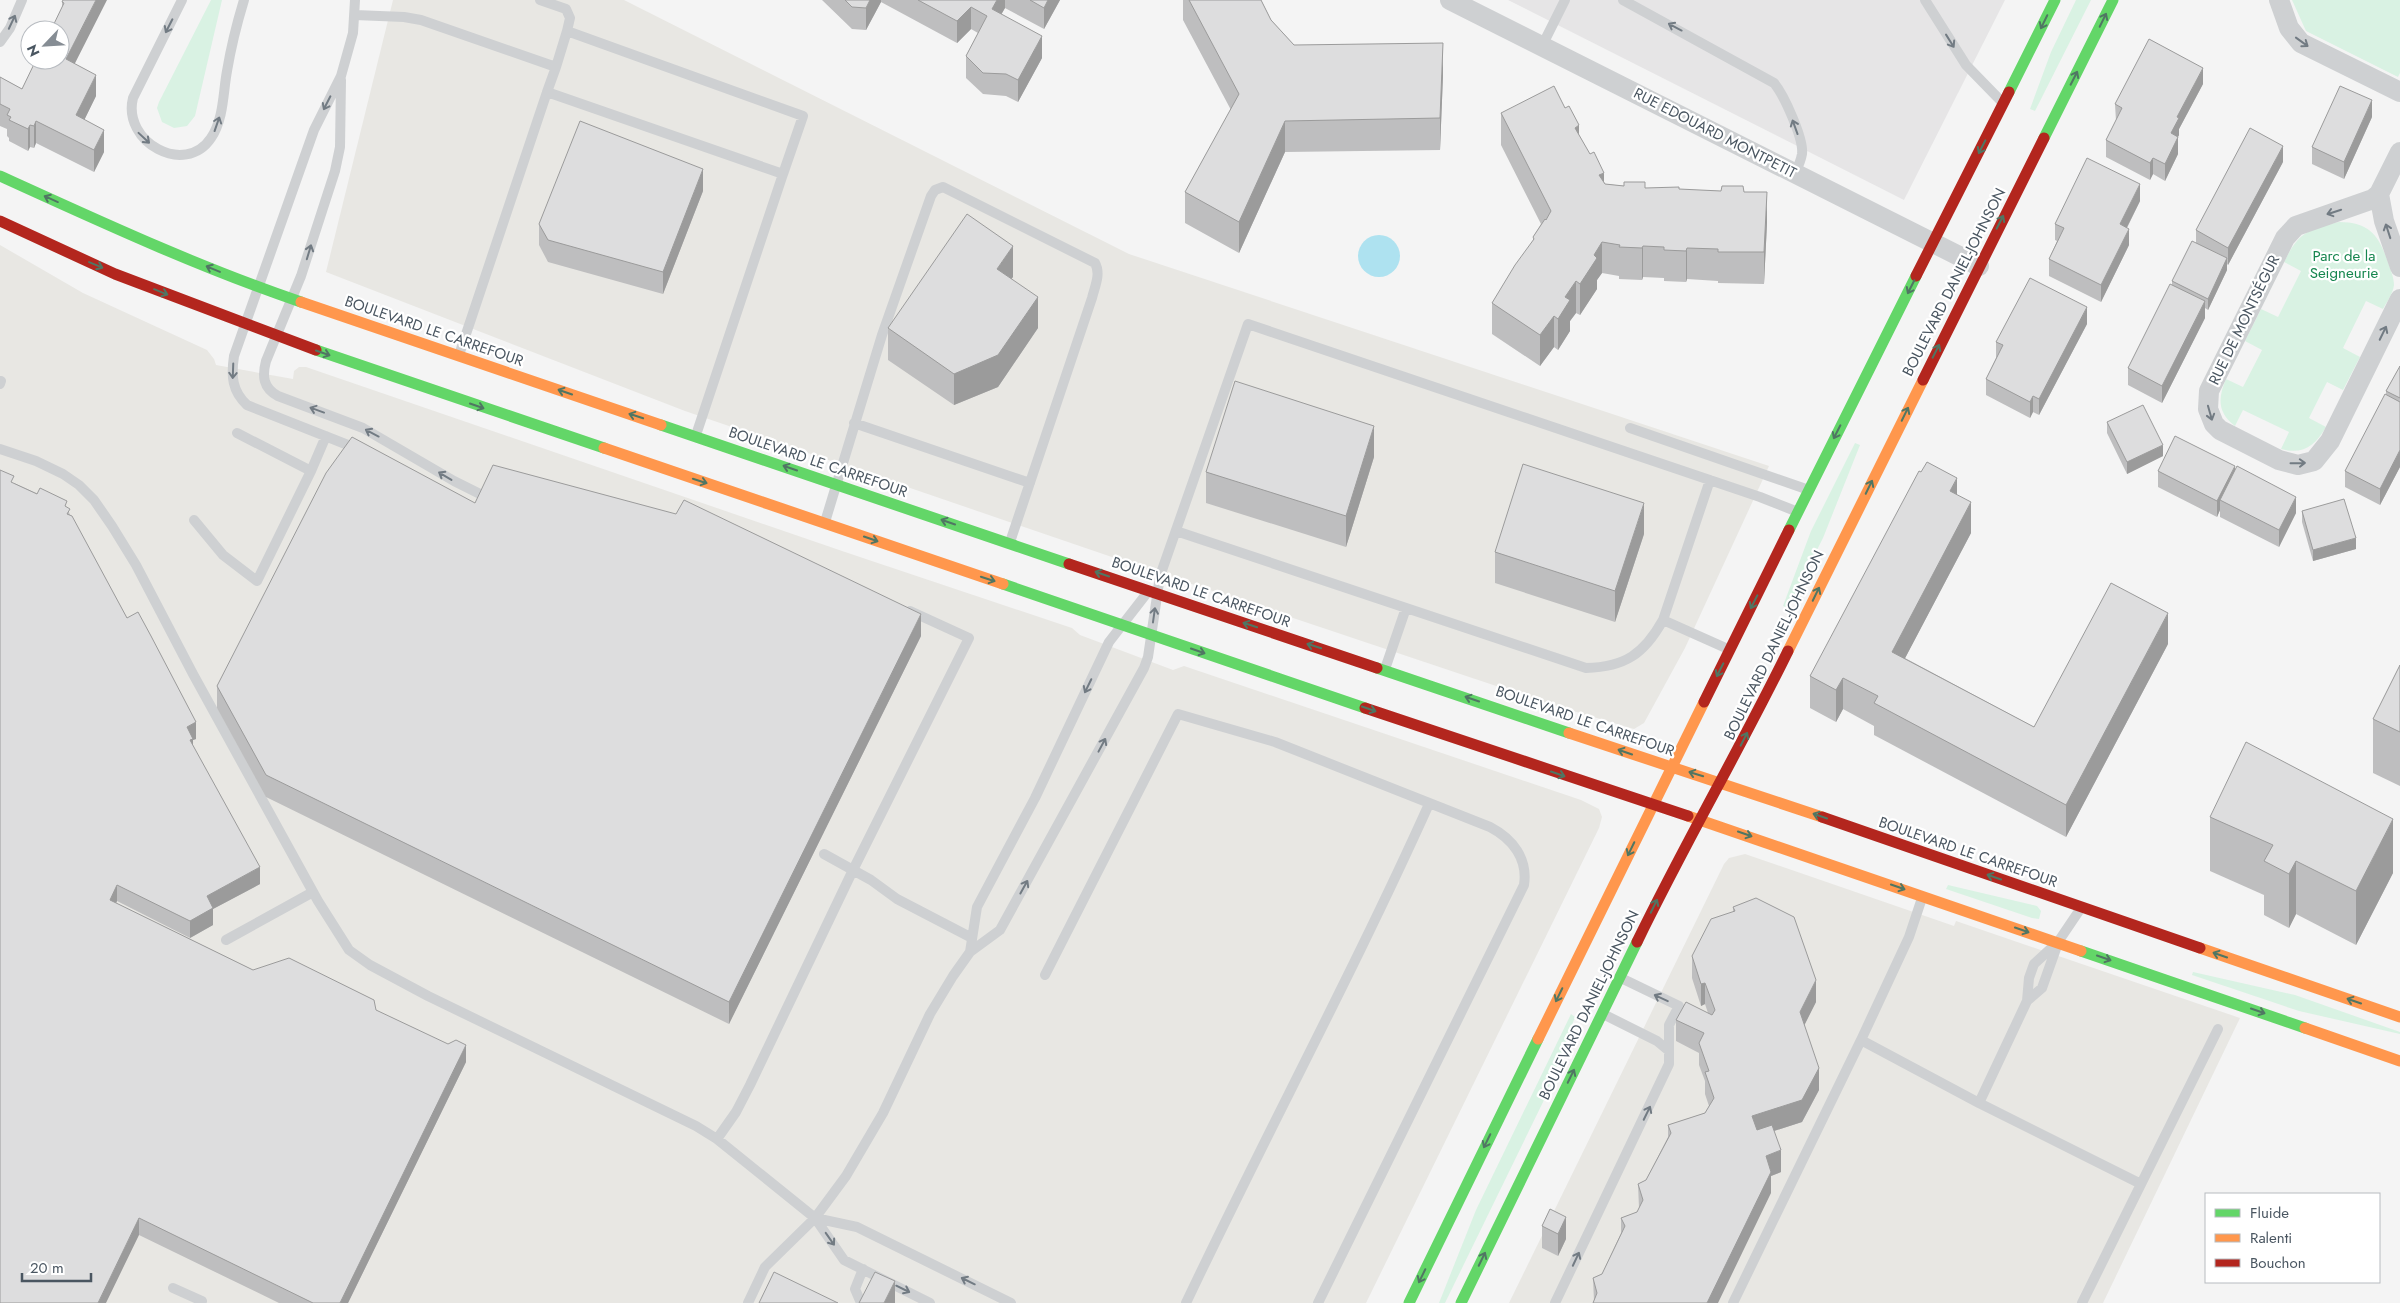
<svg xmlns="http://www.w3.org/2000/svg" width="2400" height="1303" viewBox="0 0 2400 1303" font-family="Jost,sans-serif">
<rect width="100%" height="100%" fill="#f4f4f4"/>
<path fill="#e8e7e3" d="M393,0H624L1129,254L1769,466L1685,648L1644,723L1634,729L1553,705L1144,568L685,411L326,272Z
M0,245L83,293L207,350L214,359L216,365L293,379L294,371L299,367H306L845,552L1072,628L1080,635L1173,670L1184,666L1581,800L1599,809L1602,817L1599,828L1366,1303H0Z
M1745,854L1954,926L1956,921L2240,1018L2103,1303H1509L1724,864L1729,858Z"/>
<path fill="#e6e5e6" d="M1508,0H2005L1904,200Z"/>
<path fill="#d9f2e3" d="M211,0H222L195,116L187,126L174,128L162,122L157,108L159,102Z
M2076,0H2091L2035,111L2030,109L2051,52Z
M2292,0H2400V73L2398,77L2306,31Z
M2339,222C2370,222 2379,236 2388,262C2390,269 2394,277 2394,285C2393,293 2387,302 2383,309L2366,301L2343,348L2360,357L2343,390L2327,382L2309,418L2326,427C2315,446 2303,455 2281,449L2289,432L2243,410L2235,426C2217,412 2218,398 2226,379L2243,387L2262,350L2245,341L2261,309L2278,317L2301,271L2284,262C2299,232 2307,230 2339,222Z
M1855,443L1860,445L1823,538L1788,608L1783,606L1811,531Z
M1948,885L2037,906L2041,911L2039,919L2032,918L1946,889Z
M2193,972L2295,995L2400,1032V1034L2299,1011L2192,975Z
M1571,1014L1575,1017L1544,1100L1445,1303H1439L1476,1210Z"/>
<path fill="#aee2f0" d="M1358 256a21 21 0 1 1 42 0a21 21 0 1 1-42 0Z"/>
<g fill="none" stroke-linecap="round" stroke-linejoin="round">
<path stroke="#ced0d2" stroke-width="10" d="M182,0L133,98C122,142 185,177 211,138C224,119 223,92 227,71C231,47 237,23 244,0
M355,0L353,33L341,76L314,130L234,356C231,376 232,391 247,405L358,449
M540,0L566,9L570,18L567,31
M1623,0L1774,83C1784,95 1804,139 1802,154C1801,160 1798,167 1795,173
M1925,0L1966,65L2002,102
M355,15L404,17L421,20L556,67L547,92
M0,42L10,28L22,0
M1542,46L1565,0
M556,67L567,31L803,116L783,174
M341,80L340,147L335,171L301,276L266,361C262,376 263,388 278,396L363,428L454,481L488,498
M459,355L547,92L783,174L696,435
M0,384L1,381
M854,423L1030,483
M1630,428L1806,489
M237,433L311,471L326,436
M0,449L36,461L63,474L79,485L94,500L112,526L136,565L193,674L318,901L349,950L370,965L428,996L696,1126L717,1139L815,1218L844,1260L930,1303
M194,520L223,555L257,581L311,471
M825,522L882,335L931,196L935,190L943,187L1095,263C1101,274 1095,286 1092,298L1010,542
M1176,531L1586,668C1625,667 1644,654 1663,620L1728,649
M1663,620L1710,480
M1385,669L1406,608
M824,854L871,880L897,899L972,938
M1922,898L1909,937L1861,1040L1979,1103L2027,1001L2029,978L2034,964L2058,942L2081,908
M226,940L313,892
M970,952L977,907L1035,798L1109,642L1147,593
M1045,975L1178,714L1275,742L1490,827C1513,839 1528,859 1524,885L1318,1303
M2027,1001L2042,988L2058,943
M1603,1014L1657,1041L1669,1051
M1979,1103L2141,1184
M717,1139L736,1112L750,1085L853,870L969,638L910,611
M815,1218L857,1227L1011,1303
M173,1288L202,1301
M748,1303L765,1267L815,1218L846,1176L883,1113L930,1014L953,976L970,952L1000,930L1144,668L1148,657L1160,576L1248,324L1760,497L1798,512
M861,1303L855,1289L863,1269
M1186,1303C1265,1136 1353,973 1429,804
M1555,1303L1669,1064V1025L1679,1006L1621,978
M1733,1303L1861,1040
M2082,1303L2218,1029"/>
<path stroke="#ced0d2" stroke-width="20" d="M1450,0L1979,266
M2279,0L2289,28L2301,43L2400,92
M2400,152L2379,194L2373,199L2296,226L2285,238L2209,391L2208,409L2214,424L2220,430L2279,460L2298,465L2314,461L2330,441L2400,299
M2379,194L2384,221L2400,267"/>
<path stroke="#63d668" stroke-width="11" d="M2009,92L2055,0
M2044,138L2113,0
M0,176C99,221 198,267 301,302
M316,350L604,448
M661,425L1069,564
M1789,530L1916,276
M1003,584L1365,708
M1377,668L1569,733
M2081,951L2305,1028
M1409,1303L1538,1039
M1461,1303L1637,942"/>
<path stroke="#ff974d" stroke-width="11" d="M301,302L661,425
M604,448L1003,584
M1788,651L1923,380
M1569,733L1822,817
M1688,816L2081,951
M2200,948L2400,1017
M2305,1028L2400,1061
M1538,1039L1704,702"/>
<path stroke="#b3261e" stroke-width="11" d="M0,221L115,274L316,350
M1916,276L2009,92
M1923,380L2044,138
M1069,564L1377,668
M1704,702L1789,530
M1365,708L1688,816
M1822,817L2200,948
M1637,942C1685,843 1740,749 1788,651"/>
</g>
<path fill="#bebebf" d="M63,0L75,64L96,96L84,120L104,152L94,172L36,143L34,148L30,147L28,151L9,141V138L7,136V129L0,126V77L22,89L62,8V2Z
M822,0H1060L1044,29L1005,8L1001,14L1042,58L1018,102L1006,96L983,94L966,78V56L978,33L971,29L957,43L881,2L866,30L852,29Z
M1183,0H1261L1271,20L1294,45L1443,75L1440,150L1285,152L1239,253L1185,223V192L1231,110L1183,20Z
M2203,84L2179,129V135L2178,137V154L2165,181L2153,174L2150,180L2106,157V140L2116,121L2115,104Z
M1565,108L1605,184L1645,188L1744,192L1767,223L1764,284L1718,283V281L1687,279L1686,282L1664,281V278L1643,277L1642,280L1619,279V276L1602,273L1597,280V289L1580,315L1576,313L1570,321V331L1558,350L1554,347L1540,366L1492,334V303L1533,241V237L1541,224L1501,145V113Z
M2372,117L2344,179L2312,164V147Z
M2283,162L2228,265L2227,264V270L2208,310L2205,308V318L2162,403L2128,385V368L2172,285V281L2196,243V230Z
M703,191L663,294L548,262L539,245V224Z
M2140,201L2127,228L2129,245L2101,302L2049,276V259L2057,241L2055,240V224Z
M1013,277L1011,279L1038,328L998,387L954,405L888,360V328Z
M2087,324L2039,415L2033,412L2030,418L1986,395V379L1996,358V342Z
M2400,366V467L2380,505L2345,487V471L2386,395V391Z
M2107,422L2163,456L2127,474L2107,433Z
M1374,457L1346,547L1206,503V472Z
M2158,471L2235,472L2296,513L2279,547L2220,517V510L2217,517L2158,487Z
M14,483L67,507L70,515L127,618L196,739L193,740V746L260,884L213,909V925L190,938L117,901L116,903L253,970L376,1010L466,1062L348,1303H279L139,1235Z
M1957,495L1971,533L1905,658L2034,727L2168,644L2066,837L1874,735V726L1843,709L1836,722L1810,708V676Z
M475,503L921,636L729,1024L266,797L217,708V686Z
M2302,511L2356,549L2313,561L2302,522Z
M1644,534L1615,622L1495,583V552Z
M2400,665V786L2373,773V719Z
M2210,817L2393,873L2356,945L2296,914L2289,928L2264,915V895L2210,871Z
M1733,907L1816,1002L1804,1025L1819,1090L1802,1122L1774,1131L1781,1172L1771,1176V1193L1594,1301L1593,1278L1602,1274L1621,1233V1218L1637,1212L1639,1208L1638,1184L1646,1180L1668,1137V1125L1705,1113L1709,1106L1705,1094V1081L1699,1065V1053L1676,1041V1020L1708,1013L1705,1004L1701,1006L1692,978V956L1733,912Z
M1550,1209L1566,1239L1558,1256L1542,1248V1226Z"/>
<path fill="#9b9b9b" d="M96,0H107L66,81V59Z
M870,0H881V2L866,30V8Z
M997,0H1005V8L992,31V9Z
M1048,0H1060L1044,29V8Z
M971,7V29L957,43V21Z
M1042,36V58L1018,102V80Z
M1443,43V75L1440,150V118Z
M2203,68V84L2179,129V135L2171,150V133L2177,117Z
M96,75V96L76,137V115Z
M2372,100V117L2344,179V162Z
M36,121V143L34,148V126Z
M1285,121V152L1239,253V222Z
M30,125V147L28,151V129Z
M1579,125V156L1575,128Z
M104,130V152L94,172V150Z
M2178,137V154L2165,181V164Z
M2283,146V162L2228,265V248Z
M2153,158V174L2150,180V163Z
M703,169V191L663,294V272Z
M1604,173V204L1599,175Z
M2140,184V201L2120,241V224Z
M1767,192V223L1764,284V252Z
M2129,229V245L2101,302V285Z
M1602,242V273L1597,280V289L1580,315V284L1594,255Z
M1013,246V277L997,300V269Z
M1643,246V277L1642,280V248Z
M1687,248V279L1686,282V251Z
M2227,258V270L2208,310V299Z
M1576,281V313L1570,321V331L1558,350V319L1565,297Z
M1038,297V328L998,387L954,405V374Z
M2205,301V318L2162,403V386Z
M2087,307V324L2039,415V399Z
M1554,316V347L1540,366V335Z
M2033,396V412L2030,418V402Z
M1374,426V457L1346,547V516Z
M2163,445V456L2127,474V462Z
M2400,450V467L2380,505V489Z
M2235,466V482L2220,500V510L2217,517V501Z
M1957,478V510L1950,491Z
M2296,497V513L2279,547V530Z
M1971,502V533L1892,683V652Z
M1644,503V534L1615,622V591Z
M2356,538V549L2313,561V550Z
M2168,613V644L2066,837V805Z
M921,614V636L729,1024V1002Z
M1843,678V709L1836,722V690Z
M196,722V739L193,740V755L187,727Z
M2393,819V873L2356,945V891Z
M2296,861V914L2289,928V874Z
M260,867V884L213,909V925L190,938V921L207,896Z
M117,885V901L110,916V900Z
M1816,980V1002L1800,1034V1012Z
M1705,983V1004L1701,1006V984Z
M466,1045V1062L348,1303H340Z
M1819,1068V1090L1802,1122L1752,1138V1116Z
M1781,1150V1172L1771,1176V1193L1718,1303H1707L1766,1156Z
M1566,1217V1239L1558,1256V1234Z
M139,1218V1235L106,1303H98Z
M895,1281V1303H884Z"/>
<path fill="#ddddde" stroke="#9b9b9b" d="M63,0H96L66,59L96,75L76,115L104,130L94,150L36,121L34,126L30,125L28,129L9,120L11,117L7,115L10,109L0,104V77L22,89L36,60H60V30H51L64,3L62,2Z
M845,0H870L866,8L852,7Z
M918,0H997L992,9L1042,36L1018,80L1006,74L983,73L966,56L987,16L971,7L957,21Z
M1030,0H1048L1044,8Z
M1189,0H1261L1271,20L1294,45L1443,43L1440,118L1285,121L1239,222L1185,192L1239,94Z
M2149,39L2203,68L2177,117L2179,118L2171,133L2178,137L2165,164L2153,158L2150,163L2106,140L2122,108L2115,104Z
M1554,86L1565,108L1569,106L1579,125L1575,128L1590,154L1594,152L1604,173L1599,175L1605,184L1624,186V182H1645V188L1679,187V189L1721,191L1722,186H1743L1744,192H1767L1764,252H1718V249L1687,248L1686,251L1664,250V247L1643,246L1642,248L1619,247L1620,245L1602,242L1594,255L1597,258L1580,284L1576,281L1565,297L1570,300L1558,319L1554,316L1540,335L1492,303L1515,265L1534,239L1533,237L1545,219L1546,220L1551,211L1501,113Z
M2340,86L2372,100L2344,162L2312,147Z
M580,121L703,169L663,272L548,240L539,224Z
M2250,128L2283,146L2228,248L2196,230Z
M2087,158L2140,184L2120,224L2129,229L2101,285L2049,259L2064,228L2055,224Z
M967,214L1013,246L997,269L1038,297L998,355L954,374L888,328Z
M2192,241L2227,258L2208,299L2172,281Z
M2030,278L2087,307L2039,399L2033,396L2030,402L1986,379L2003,345L1996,342Z
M2170,284L2205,301L2162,386L2128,368Z
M2400,366V398L2386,391Z
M1235,381L1374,426L1346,516L1206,472Z
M2385,394L2400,402V450L2380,489L2345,471Z
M2143,405L2163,445L2127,462L2107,422Z
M2175,436L2235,466L2217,501L2158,471Z
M352,437L475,503L493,465L676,514L684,500L921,614L729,1002L266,775L217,686L326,473Z
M1927,462L1957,478L1950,491L1971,502L1892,652L2034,727L2111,583L2168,613L2066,805L1874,703L1878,696L1843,678L1836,690L1810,676L1919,471L1921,472Z
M1523,464L1644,503L1615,591L1495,552Z
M2237,466L2296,497L2279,530L2220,500Z
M0,470L14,476L11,482L37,494L40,488L67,501L65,506L70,509L67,514L72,516L127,618L138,612L151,636L196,722L187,727L193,739L190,740L260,867L207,896L213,908L190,921L117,885L110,900L253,970L289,958L374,1000L376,1010L448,1044L456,1040L466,1045L340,1303H313L139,1218L98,1303H0Z
M2344,499L2356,538L2313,550L2302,511Z
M2400,665V732L2373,719Z
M2246,742L2393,819L2356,891L2296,861L2289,874L2264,861L2273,845L2210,817Z
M1756,898L1794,917L1816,980L1800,1012L1819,1068L1802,1100L1752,1116L1757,1130L1772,1125L1781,1150L1766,1156L1771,1172L1707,1303H1593L1597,1293L1593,1278L1602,1274L1625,1226L1621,1218L1637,1212L1643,1200L1638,1184L1646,1180L1671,1133L1668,1125L1705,1113L1714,1098L1705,1072L1709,1071L1699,1043L1704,1033L1676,1020L1686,1002L1712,1015L1715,1010L1705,983L1701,984L1692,956L1711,919L1735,911L1733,907Z
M1550,1209L1566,1217L1558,1234L1542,1226Z
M774,1272L838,1303H759Z
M875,1272L895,1281L884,1303H859Z"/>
<defs><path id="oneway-shaft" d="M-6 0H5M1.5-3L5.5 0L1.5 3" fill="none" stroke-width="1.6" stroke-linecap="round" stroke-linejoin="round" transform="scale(1.25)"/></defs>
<g stroke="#507663">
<use href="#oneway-shaft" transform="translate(2103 20) rotate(-64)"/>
<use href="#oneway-shaft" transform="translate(2044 22) rotate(116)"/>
<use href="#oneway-shaft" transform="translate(2074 78) rotate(-63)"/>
<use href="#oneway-shaft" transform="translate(1982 147) rotate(117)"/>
<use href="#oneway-shaft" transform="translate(51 199) rotate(-156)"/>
<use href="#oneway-shaft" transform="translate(2000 222) rotate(-63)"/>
<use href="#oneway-shaft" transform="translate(96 265) rotate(23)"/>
<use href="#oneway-shaft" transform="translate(213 269) rotate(-157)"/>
<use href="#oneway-shaft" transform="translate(1911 287) rotate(117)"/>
<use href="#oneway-shaft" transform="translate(161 292) rotate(22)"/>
<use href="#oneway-shaft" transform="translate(1936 351) rotate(-63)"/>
<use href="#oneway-shaft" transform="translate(323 353) rotate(19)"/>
<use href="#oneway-shaft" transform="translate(565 392) rotate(-161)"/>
<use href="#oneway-shaft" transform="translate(477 406) rotate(19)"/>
<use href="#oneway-shaft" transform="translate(1905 414) rotate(-64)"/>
<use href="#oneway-shaft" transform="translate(636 416) rotate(-162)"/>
<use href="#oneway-shaft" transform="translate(1837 432) rotate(117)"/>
<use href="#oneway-shaft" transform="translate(790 468) rotate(-161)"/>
<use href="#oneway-shaft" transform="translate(700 481) rotate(18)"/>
<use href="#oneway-shaft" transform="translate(1869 487) rotate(-64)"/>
<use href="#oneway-shaft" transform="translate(948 522) rotate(-161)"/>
<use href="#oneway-shaft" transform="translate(871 539) rotate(19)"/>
<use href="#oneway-shaft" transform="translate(1102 574) rotate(-161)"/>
<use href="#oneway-shaft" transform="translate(988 579) rotate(18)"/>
<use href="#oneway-shaft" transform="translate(1816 594) rotate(-64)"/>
<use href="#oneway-shaft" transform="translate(1754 602) rotate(117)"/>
<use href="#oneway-shaft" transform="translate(1250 625) rotate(-162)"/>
<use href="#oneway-shaft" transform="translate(1314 646) rotate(-162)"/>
<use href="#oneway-shaft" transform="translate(1198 651) rotate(19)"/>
<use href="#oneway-shaft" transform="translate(1720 670) rotate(117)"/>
<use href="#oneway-shaft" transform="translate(1472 699) rotate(-161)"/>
<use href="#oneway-shaft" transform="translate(1369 709) rotate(19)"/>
<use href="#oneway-shaft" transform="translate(1744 739) rotate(-63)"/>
<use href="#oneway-shaft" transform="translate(1625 752) rotate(-161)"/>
<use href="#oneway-shaft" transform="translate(1558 774) rotate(19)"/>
<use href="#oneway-shaft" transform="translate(1696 774) rotate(-163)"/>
<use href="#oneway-shaft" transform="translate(1820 816) rotate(-161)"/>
<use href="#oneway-shaft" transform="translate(1745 834) rotate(19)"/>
<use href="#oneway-shaft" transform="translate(1631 849) rotate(116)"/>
<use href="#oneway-shaft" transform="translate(1994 877) rotate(-161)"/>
<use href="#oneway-shaft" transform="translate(1898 887) rotate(19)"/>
<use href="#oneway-shaft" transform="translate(1654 906) rotate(-64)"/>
<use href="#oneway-shaft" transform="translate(2022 930) rotate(19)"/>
<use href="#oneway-shaft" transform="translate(2220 955) rotate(-161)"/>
<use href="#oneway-shaft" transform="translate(2104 958) rotate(19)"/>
<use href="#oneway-shaft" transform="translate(1559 995) rotate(116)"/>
<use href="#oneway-shaft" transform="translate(2354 1001) rotate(-161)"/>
<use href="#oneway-shaft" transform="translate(2258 1011) rotate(19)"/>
<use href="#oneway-shaft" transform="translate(1571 1076) rotate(-64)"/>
<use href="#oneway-shaft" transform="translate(1487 1141) rotate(116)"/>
<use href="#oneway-shaft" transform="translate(1482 1259) rotate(-64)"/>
<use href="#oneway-shaft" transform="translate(1422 1276) rotate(116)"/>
</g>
<g stroke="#727b83">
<use href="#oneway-shaft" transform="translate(12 22) rotate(-65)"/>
<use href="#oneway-shaft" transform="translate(169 26) rotate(117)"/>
<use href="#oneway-shaft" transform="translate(1675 27) rotate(-152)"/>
<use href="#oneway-shaft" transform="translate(1950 41) rotate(58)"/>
<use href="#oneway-shaft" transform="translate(2302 42) rotate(36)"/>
<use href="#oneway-shaft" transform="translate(327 103) rotate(117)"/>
<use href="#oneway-shaft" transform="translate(217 124) rotate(-71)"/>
<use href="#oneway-shaft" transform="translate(1795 127) rotate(-110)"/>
<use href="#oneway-shaft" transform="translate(144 138) rotate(43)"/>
<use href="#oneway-shaft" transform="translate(2334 212) rotate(162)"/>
<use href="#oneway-shaft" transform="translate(2388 231) rotate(-108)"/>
<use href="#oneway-shaft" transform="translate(309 252) rotate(-73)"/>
<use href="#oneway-shaft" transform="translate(2383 333) rotate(-64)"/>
<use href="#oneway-shaft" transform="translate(233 371) rotate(92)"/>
<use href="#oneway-shaft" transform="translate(317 410) rotate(-160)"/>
<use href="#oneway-shaft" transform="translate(2210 413) rotate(74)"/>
<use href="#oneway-shaft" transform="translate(372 433) rotate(-152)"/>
<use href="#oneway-shaft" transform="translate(2298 463) rotate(-1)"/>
<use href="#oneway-shaft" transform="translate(445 476) rotate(-149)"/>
<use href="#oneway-shaft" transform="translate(1154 615) rotate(-82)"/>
<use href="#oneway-shaft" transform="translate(1088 686) rotate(116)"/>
<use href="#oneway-shaft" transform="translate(1102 745) rotate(-62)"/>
<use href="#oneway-shaft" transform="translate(1024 887) rotate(-61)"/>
<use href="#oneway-shaft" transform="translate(1661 998) rotate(-155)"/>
<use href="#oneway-shaft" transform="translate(1647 1113) rotate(-64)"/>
<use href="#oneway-shaft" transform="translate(830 1239) rotate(55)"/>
<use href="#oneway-shaft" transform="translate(1576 1259) rotate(-65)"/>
<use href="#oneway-shaft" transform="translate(968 1281) rotate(-154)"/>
<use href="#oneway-shaft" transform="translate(903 1289) rotate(26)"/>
</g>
<g text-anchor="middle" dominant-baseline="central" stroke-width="4.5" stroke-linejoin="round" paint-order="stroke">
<g font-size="15" fill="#4a5661" stroke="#fff">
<text transform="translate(1715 133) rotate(27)">RUE EDOUARD MONTPETIT</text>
<text transform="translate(1954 282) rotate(-63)">BOULEVARD DANIEL-JOHNSON</text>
<text transform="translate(2244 320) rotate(-64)">RUE DE MONTSÉGUR</text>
<text transform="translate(434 331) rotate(19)">BOULEVARD LE CARREFOUR</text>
<text transform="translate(818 462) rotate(19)">BOULEVARD LE CARREFOUR</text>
<text transform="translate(1201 592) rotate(19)">BOULEVARD LE CARREFOUR</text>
<text transform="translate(1774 645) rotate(-64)">BOULEVARD DANIEL-JOHNSON</text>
<text transform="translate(1585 721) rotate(19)">BOULEVARD LE CARREFOUR</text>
<text transform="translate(1968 852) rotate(19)">BOULEVARD LE CARREFOUR</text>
<text transform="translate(1589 1005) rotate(-64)">BOULEVARD DANIEL-JOHNSON</text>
</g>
<g font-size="15" fill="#17864f" stroke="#fff">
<text x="2344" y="256">Parc de la<tspan x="2344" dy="17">Seigneurie</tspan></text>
</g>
</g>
<rect x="2205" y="1193" width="175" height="90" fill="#ffffff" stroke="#b7bbc0"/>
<rect x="2215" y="1209" width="25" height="8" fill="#63d668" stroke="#b7bbc0"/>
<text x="2250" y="1218" font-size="15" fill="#4a5661">Fluide</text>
<rect x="2215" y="1234" width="25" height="8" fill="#ff974d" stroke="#b7bbc0"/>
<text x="2250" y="1243" font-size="15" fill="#4a5661">Ralenti</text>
<rect x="2215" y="1259" width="25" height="8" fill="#b3261e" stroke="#b7bbc0"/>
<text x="2250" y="1268" font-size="15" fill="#4a5661">Bouchon</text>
<g transform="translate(45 45) rotate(245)"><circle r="24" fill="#ffffff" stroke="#b7bbc0"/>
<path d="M0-4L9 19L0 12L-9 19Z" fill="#868d94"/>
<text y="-8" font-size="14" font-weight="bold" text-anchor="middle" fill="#4a5661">N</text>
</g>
<path d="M22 1273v8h69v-8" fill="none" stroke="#4a5661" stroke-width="2.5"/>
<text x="30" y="1273" font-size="15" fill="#4a5661" stroke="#ffffff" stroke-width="4" paint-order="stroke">20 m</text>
</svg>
